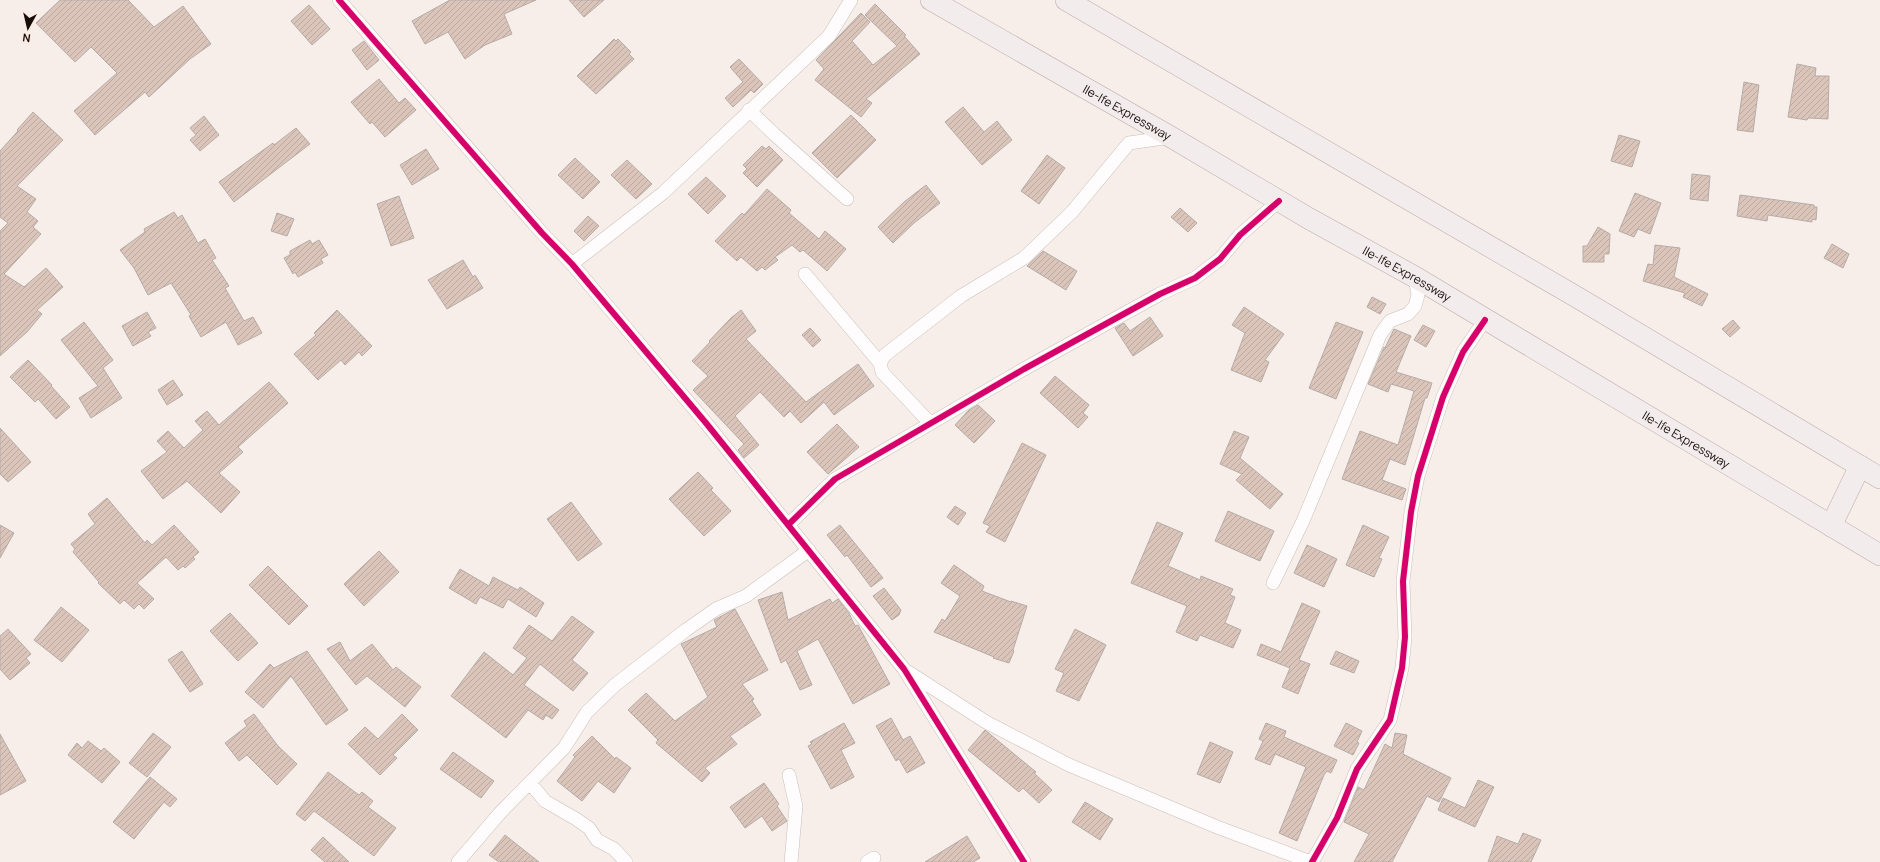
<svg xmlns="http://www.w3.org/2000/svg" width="1880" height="862" viewBox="0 0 1880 862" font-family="Manrope,sans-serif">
<defs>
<pattern id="building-hatch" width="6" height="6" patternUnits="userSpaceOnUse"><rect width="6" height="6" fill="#dbc5bb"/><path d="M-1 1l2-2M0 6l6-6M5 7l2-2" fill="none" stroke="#bba89f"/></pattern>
</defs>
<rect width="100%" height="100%" fill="#f7ede9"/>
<path fill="url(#building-hatch)" stroke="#b5aca7" d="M60,0H128L154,27L183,6L211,44L190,59L149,97L145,92L95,135L74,111L117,73L91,47L75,62L36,23Z
M450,0H536L504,14L512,34L485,45L465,59L448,32L425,44L412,21Z
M569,0H604L584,17Z
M875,4L906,35L904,36L920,54L866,99L872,103L861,117L815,80L824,69L816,60L861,13L870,22L852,41L873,65L897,46L865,15Z
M309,5L330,29L312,45L291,21Z
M614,39L616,41L618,39L631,52L629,54L634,59L596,94L577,76Z
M364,41L379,60L367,70L352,50Z
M739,59L763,84L754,93L751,90L733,107L725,98L743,82L730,67Z
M1797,64L1816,68L1815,76H1829L1828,119L1808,118L1807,120L1788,117Z
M379,79L399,103L405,98L416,110L385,137L372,122L370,124L351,102Z
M1744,82L1759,85L1753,132L1737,130Z
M963,107L984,132L997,121L1012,140L982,165L945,122Z
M33,112L63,140L17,186L36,199L27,212L38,221L33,227L41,234L4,274L24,287L46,268L63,287L37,310L42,314L27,332L0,356V231L8,223L0,217V151L18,131L17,130Z
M851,115L876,140L837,178L812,153Z
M204,116L219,135L200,151L190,140L196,135L190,128Z
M296,128L310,144L234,202L219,182L273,143L274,145Z
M1619,135L1640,141L1632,167L1611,161Z
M762,146L766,149L769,146L783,160L757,187L743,173L747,169L743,165Z
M426,149L439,169L412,185L400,165Z
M1047,155L1065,168L1039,204L1021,191Z
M575,158L600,182L583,199L558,175Z
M627,160L652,184L636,199L611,175Z
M1692,174L1710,176L1708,201L1690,199Z
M706,177L726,196L708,214L688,194Z
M926,185L940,203L914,223L893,243L878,227L904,202Z
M767,189L791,210L789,213L819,239L825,231L846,249L827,271L803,250L800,252L792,245L775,257L778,260L765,270L762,267L757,271L741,257L737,261L715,241L742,213L744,215Z
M1635,193L1661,203L1650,234L1638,229L1634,237L1619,231Z
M1740,195L1814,205V207H1817L1816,220L1812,219V222L1768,215L1767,221L1737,216Z
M399,196L414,238L391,246L377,204Z
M1180,208L1197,223L1188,232L1171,217Z
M174,212L178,218L182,215L198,243L205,239L216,258L212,260L229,286L225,288L244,321L253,317L262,333L238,345L226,322L201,337L189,316L191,315L171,283L148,295L134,268L120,250L145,232L144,229Z
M277,213L294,219L287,236L271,231Z
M588,216L599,226L584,241L574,231Z
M1598,227L1610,234L1609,254H1604V262H1583V246H1587Z
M310,240L312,244L319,240L328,255L321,259L323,263L298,277L295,272L293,274L284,258L290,255V251Z
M1832,244L1849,254L1843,268L1824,258Z
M1655,245L1680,248L1674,277L1708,294L1702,306L1683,297L1685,293L1643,281L1648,264L1653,265Z
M1043,251L1077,271L1066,290L1027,266Z
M463,260L473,277L475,275L483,288L447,309L428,280Z
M1372,297L1386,304L1380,314L1367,307Z
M1244,307L1284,334L1265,360L1269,362L1261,382L1231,370L1245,333L1232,325Z
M337,310L372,346L362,356L359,352L345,365L341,360L318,380L294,354L316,335L314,333Z
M741,310L756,331L746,339L806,402L858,364L874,386L834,415L824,402L801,423L790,411L784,417L760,392L735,416L759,445L744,458L738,450L744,444L693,390L708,376L692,361L710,342L709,341L731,318Z
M147,312L156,328L148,332L151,336L133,346L122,326Z
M1150,317L1163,336L1133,356L1115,328L1124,323L1130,331Z
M1733,320L1740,328L1730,337L1722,329Z
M84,322L113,360L103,368L122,398L91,418L79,398L98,386L61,340Z
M1336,322L1363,332L1336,399L1309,388Z
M1423,325L1435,331L1426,347L1414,340Z
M810,328L821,340L813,347L802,335Z
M1394,329L1411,336L1396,372L1432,383L1427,398H1425L1405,465L1390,459L1382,480L1406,489L1402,500L1342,479L1360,431L1398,445L1414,391L1391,384L1388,392L1368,384L1384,347L1385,348Z
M28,360L52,385L51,386L70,407L56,419L38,399L35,402L10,377Z
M1055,376L1089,405L1083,413L1088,417L1078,428L1040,393Z
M173,380L183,395L167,405L158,390Z
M269,382L288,403L238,447L243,452L219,473L240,492L221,513L187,481L163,499L141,471L167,452L157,441L168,431L184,448L203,430L195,421L207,411L219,425Z
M978,405L995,421L974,443L955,425L969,410Z
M837,424L859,447L828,474L807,452Z
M0,428L31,462L8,482L0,474Z
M1234,431L1249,437L1240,458L1283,494L1270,509L1236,480L1242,474L1220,464Z
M1022,443L1046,455L1005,542L986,532L990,526L983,523Z
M698,472L713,488L711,490L731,511L704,536L669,499Z
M107,498L145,543L147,540L152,545L174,525L199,552L193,557L195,559L185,568L183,566L178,570L166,557L137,583L154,599L144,609L139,604L134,609L124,600L120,604L98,583L99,582L73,552L75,549L71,544L95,524L88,514Z
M571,502L602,544L578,561L547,519Z
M955,506L966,513L958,525L947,517Z
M1228,511L1274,531L1260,561L1215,541Z
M1157,522L1183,533L1168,566L1200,580L1201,576L1233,589L1230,595L1235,597L1225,623L1241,630L1233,648L1200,635L1197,641L1176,632L1187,606L1131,583Z
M0,525L14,533L0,558Z
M840,525L883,578L871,587L847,555L845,557L827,535Z
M1363,525L1389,537L1379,558L1382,559L1374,577L1346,565Z
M1307,545L1337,559L1324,587L1294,573Z
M379,551L399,572L364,606L344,584Z
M954,565L984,586L982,591L1011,602V601L1027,606L1013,650L1014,651L1009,663L993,658L994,657L934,632L942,619L945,621L960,596L941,583Z
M268,566L308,606L289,625L249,585Z
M460,569L489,586L493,577L518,590L520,587L544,603L536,617L508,599L503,608L480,597L476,604L449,588Z
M884,588L901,610L899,615L892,620L873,596Z
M782,592L788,620L830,599L832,603L838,599L849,613L855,626L858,625L890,684L853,704L818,639L797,651L812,685L800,690L786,660L781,663L758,600Z
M1302,603L1320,611L1299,660L1310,664L1298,694L1282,687L1290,668L1257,655L1261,644L1281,652Z
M61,607L89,630L62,662L34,640Z
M735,609L768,670L742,684L754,699L752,701L761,715L730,736L737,744L705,768L710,773L702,782L656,743L658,740L628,710L646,693L675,721L708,697L681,644L717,627L714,620Z
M230,613L258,643L238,661L210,631Z
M572,616L594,632L572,660L588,673L573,691L540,664L524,685L559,710L552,719L546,715L543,720L528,710L506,738L451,696L484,652L513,675L527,658L513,648L529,625L552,641Z
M8,629L31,654L26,658L30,663L10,680L0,669V636Z
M1075,629L1106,645L1079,701L1056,691L1064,673L1055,669Z
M340,642L350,661L372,644L393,670L396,667L421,687L405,707L367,676L356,685L327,649Z
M182,651L203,684L190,692L168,660Z
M307,651L348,710L326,725L291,676L263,708L245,692L270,664L274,668Z
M1336,651L1359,661L1354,673L1330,664Z
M254,714L278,746L297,764L277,785L247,755L239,761L225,743L247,726L244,721Z
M402,714L418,730L393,755L397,758L380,775L348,744L365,727L378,739Z
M891,718L903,740L910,736L925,763L907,773L899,759L896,761L876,726Z
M844,723L855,743L841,750L854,777L831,789L808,746L812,744L810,742Z
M1266,723L1286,731L1284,737L1337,760L1331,773L1327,771L1324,775L1297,841L1279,833L1306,767L1275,754L1270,765L1255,759L1263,741L1259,739Z
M1346,723L1362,731L1357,742L1359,743L1353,755L1334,746Z
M985,730L1036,772L1034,773L1052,790L1039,803L1023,788L1019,792L968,750Z
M153,733L171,747L147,777L129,763Z
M1395,733L1407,735L1403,754L1451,778L1439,802L1427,796L1392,862H1354L1369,834L1344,822L1358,787L1364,790L1385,744L1392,748Z
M0,734L26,781L0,795Z
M592,736L615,759L616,757L631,768L614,793L598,781L582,801L557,781L575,757L573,755Z
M88,741L101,751L104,748L120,762L102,783L68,755L77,743L82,748Z
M1210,742L1233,752L1220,783L1197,774Z
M453,752L494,781L481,798L440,769Z
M328,772L359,795L362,792L373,801L368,807L396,828L374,856L314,811L305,821L296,814Z
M150,777L177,799L170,807L164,802L134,839L113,822Z
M1478,780L1494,787L1475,827L1438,810L1443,798L1465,808Z
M764,783L779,804L777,806L787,821L772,831L762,816L745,828L730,807Z
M1085,802L1113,819L1100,840L1072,822Z
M1523,833L1541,840L1531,862H1488L1497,836L1518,844Z
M505,835L539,862H499L489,855Z
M967,836L980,858L973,862H925Z
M323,837L349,862H325L311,850Z"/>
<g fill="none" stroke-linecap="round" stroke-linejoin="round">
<defs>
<path id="minor" d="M339,0L542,233L572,264L706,423L904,669L1024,862
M749,110L774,134L847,199
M572,264L663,193L829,36L851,0
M805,274L880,363L882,372L930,423
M880,363L885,355L961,296L1024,258L1072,212L1129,143L1171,137
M788,525L835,479L1024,369L1160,294L1195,278L1220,259L1240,235L1279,201
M1273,583L1303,521L1380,335L1390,321L1408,314L1415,306L1418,295L1415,277
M908,672L986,722L1069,765L1217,827L1311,862
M789,775L796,806L791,862
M530,783L545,801L576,819L589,828L597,840L614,849L626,862
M458,862L499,814L564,748L587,712L615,685L686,630L716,609L746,596L809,550
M867,862L874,858
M1312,862L1337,818L1357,769L1390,720L1402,668L1405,637L1403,581L1411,512L1418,476L1443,397L1463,352L1485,320"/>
<g id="primary">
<path id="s1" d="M931,0L1171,137L1308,218L1415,277L1880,555"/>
<path d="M1066,0L1580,299L1880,478"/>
<path d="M1831,526L1860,466"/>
</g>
</defs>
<use href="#minor" stroke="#c8bfba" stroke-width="14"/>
<use href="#primary" stroke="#bcacaa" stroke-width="22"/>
<use href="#minor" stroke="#fefcfc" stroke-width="13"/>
<use href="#primary" stroke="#f3ecec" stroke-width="21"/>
<defs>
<path id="cycleway" d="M339,0L542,233L572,264L706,423L904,669L1024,862
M788,525L835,479L1024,369L1160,294L1195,278L1220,259L1240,235L1279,201
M1312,862L1337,818L1357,769L1390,720L1402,668L1405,637L1403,581L1411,512L1418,476L1443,397L1463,352L1485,320"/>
</defs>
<use href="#cycleway" stroke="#fdebe3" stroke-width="8"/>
<use href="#cycleway" stroke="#d6006c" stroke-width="6"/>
</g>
<g text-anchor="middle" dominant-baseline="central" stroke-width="4" stroke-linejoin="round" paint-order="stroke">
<g font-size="12" fill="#170e09" stroke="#fdebe3">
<text stroke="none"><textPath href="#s1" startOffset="226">Ile-Ife Expressway</textPath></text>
<text stroke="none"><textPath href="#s1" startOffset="549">Ile-Ife Expressway</textPath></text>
<text stroke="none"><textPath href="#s1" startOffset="874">Ile-Ife Expressway</textPath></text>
</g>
</g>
<g transform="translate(28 28) rotate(188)" stroke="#fdebe3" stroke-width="3" paint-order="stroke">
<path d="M0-3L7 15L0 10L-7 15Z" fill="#170e09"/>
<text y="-6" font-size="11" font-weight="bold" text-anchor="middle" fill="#170e09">N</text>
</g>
</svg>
